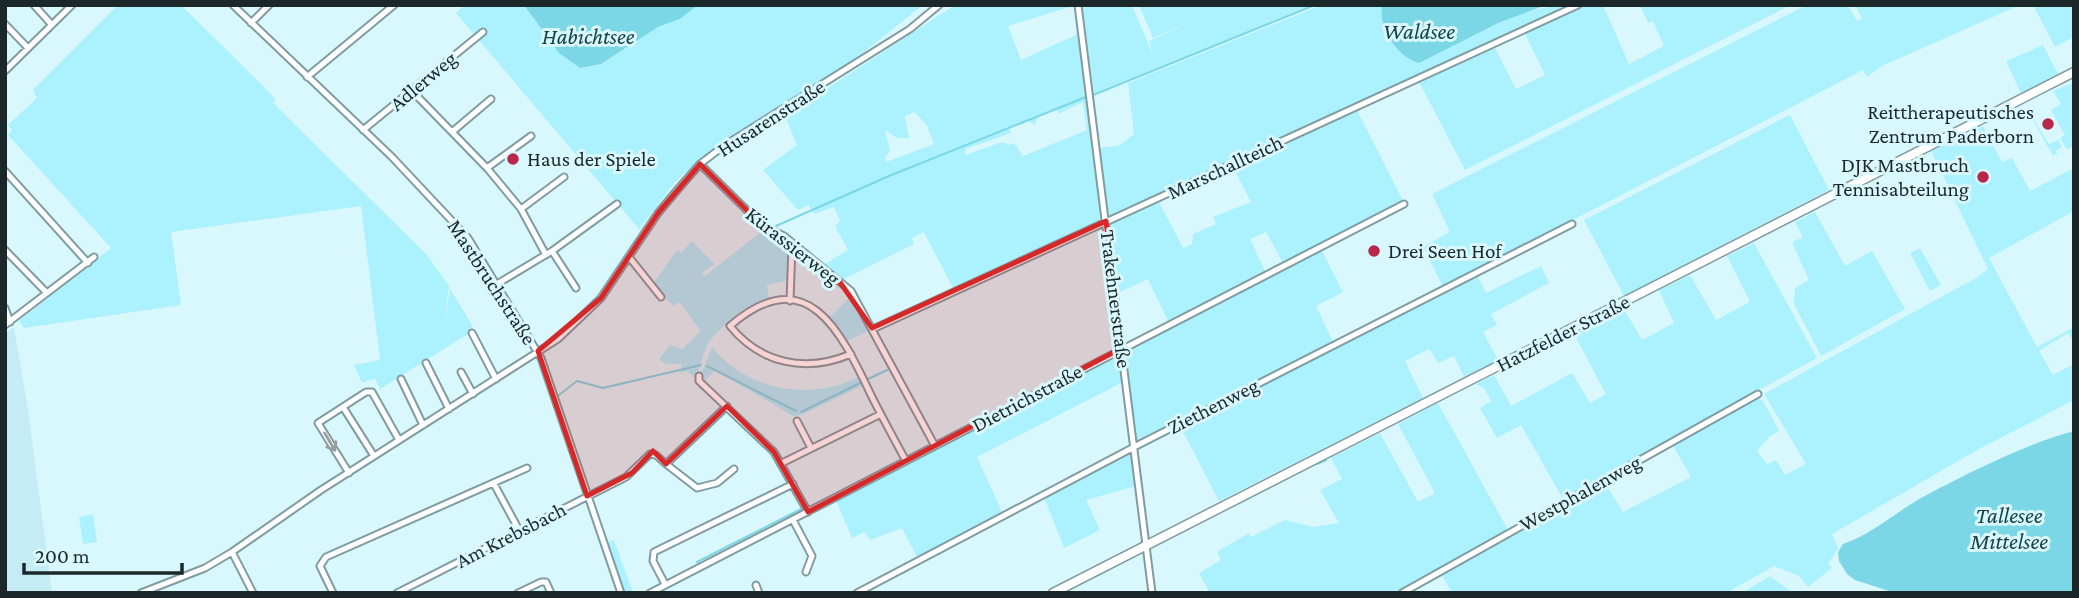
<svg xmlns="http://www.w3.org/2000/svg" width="2079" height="598" viewBox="0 0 2079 598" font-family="'Crimson Pro',serif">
<rect width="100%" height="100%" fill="#d9f8fd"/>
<path fill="#c5ecf4" d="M14,327L28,409L52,593H5V333Z"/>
<path fill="#abf1fe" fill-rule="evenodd" d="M118,5H181L276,99L273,103L426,254L449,286L444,324L450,289L472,325L471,332L380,389L375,378L362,383L354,365L380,360L361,206L171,232L181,305L24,328L19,321L111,248L8,135L12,130L8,125L37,98L33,90Z
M465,5H524L559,53L580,68L601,64L658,27L680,19L698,5H923L849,64L726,139L699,160L675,182L639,229L456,13Z
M955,5H1076L1008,26L1021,60L1078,34L1102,219L953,288L924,232L912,238L914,244L842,280L825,264L848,250L835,226L840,221L834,207L814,214L809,205L798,210L763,170L797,145L785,116ZM1083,102L1087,130L1023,156L1014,143L1009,145L1003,142L965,155V149L1011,133L1010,128L1028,121L1035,125L1038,116L1057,109L1058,114ZM915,112L927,126L934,144L886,162L885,157L890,151L885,130L897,138H909L905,116Z
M1082,5H1132L1153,55L1149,41L1199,18L1153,38L1139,5H1315L1094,93Z
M1322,5H1382C1378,26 1397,57 1419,63C1464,35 1520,5 1574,5L1109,216L1099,148L1120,145L1134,134L1128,83Z
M1586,5H1603L1629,64L1664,46L1653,21L1648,23L1640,5H1791L1465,170L1419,82L1495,48L1516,89L1545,75L1525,34Z
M1807,5H1848L1857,21L1862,18L1855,5H2020L1882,66L1867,77L1863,70L1443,287L1423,247L1450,232L1432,194Z
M2033,5H2074V37L2055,47Z
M2043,45L2058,74L2021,94L2006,61Z
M2073,83L2074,146L2067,149L2060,138L2065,135L2051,110L2061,104L2053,91Z
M2024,104L2049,144L2058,140L2062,147L2056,151L2057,154L2053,156Z
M1357,110L1403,201L1283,263L1266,232L1250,239L1266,273L1168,321L1148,279L1118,293L1109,222L1158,200L1183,248L1192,244L1193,234L1216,224L1213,217L1251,202L1233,167Z
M1790,115L1829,190L1624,296L1584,220Z
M1983,126L2002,162L2012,158L2030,191L2074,168V211L1989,258L2037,347L2074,327V343L2068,333L2039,351L2053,375L2074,364V400L1979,449L1832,534L1838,548L1828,564L1832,568L1808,587L1799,576L1774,566L1726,593H1452L1441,574L1531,526L1604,481L1623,512L1691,477L1672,444L1758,398L1763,401L1779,431L1769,437L1757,451L1767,464L1776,460L1785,475L1806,464L1764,394L1976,278L1988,269L1931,151Z
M1815,212L1845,266L1872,251L1905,309L1821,356L1794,304L1795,288L1809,280L1792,242L1803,237L1795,222Z
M762,231L783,237L790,246L789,280L767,285L769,299C748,306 717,328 707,346C702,356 701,368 695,378L687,371L680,373L682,364H665L659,359L670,345L682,349L701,331L679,302L673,306L653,284L677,250L681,253L692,241L715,264L702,273L705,276Z
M1754,243L1817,358L1563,499L1521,425L1497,438L1480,408L1491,401L1484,388L1476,384L1494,375L1511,406L1572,373L1590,403L1606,394L1574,334L1624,309L1642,340L1674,323L1659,290L1690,275L1716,320L1750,302L1727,256Z
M1920,248L1941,285L1930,291L1910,253Z
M1322,251L1343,292L1316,306L1333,342L1136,442L1125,351Z
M1541,266L1549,283L1491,314L1497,325L1483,332L1498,360L1464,377L1454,356L1438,363L1429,349L1405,361L1423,398L1219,501L1180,426L1477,275L1486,293Z
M850,297L868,331L847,341L830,317Z
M712,347C748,391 810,402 860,376L864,385L801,415L793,416L715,370L704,382L700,376Z
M1118,357L1123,382L977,457L1002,512L917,557L902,528L870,540L865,532L852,538L836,500Z
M1438,403L1508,530L1395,593H1210L1199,573L1221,560L1217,552L1249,533L1251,537L1285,520L1313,527L1339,523L1320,490L1342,479L1331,458L1380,433L1418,502L1435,493L1398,424Z
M1132,451L1136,486L1086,500L1100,530L1064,548L1044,497Z
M93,514L97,542L83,544L79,517Z
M614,540L633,593H625L607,543Z
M1770,576L1793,593H1742Z"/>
<path fill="#7bd7e6" d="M524,5H698L680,19L658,27L601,64L580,68L559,53Z
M1382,5H1546L1498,23L1419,63C1397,57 1378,27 1382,5Z
M2074,431V593H1895L1855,580L1847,574L1839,561L1838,552L1843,544C1872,534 1895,513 1921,498C1962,476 2030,442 2074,431Z"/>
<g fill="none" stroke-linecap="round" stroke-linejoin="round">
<path stroke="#7bd7e6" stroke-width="2" d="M1093,95L1315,5
M776,226L889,176L1086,97
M707,366L796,411
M868,379L887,370
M559,395L577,381L603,388L701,365
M801,412L862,382
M1317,464L1326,460
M697,562L803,508"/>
<defs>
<path id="street" d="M34,5L52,25
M233,5L392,157L468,238L541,358L621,593
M1078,5L1152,593
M251,23L269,5
M5,24L28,48
M5,71L72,5
M307,77L394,5
M412,91L487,168L521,209L546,255
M363,130L483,32
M452,132L491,99
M700,164L762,225L784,236L851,291L935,446
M487,168L531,136
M5,171L88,263
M521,209L564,177
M5,250L47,293
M552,251L576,288
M629,257L661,297
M497,284L552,251L617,204
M790,301L792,245
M5,308L10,322
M5,325L94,257
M873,329L1578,5
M472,333L496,379
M851,354C806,373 761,364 730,326C807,259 841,332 871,395C882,417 894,439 906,461
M426,363L449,409
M461,372L473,394
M699,376V381L774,452L808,512
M401,379L423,425
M343,407L374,456
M797,421L811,448
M782,463L881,414
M666,464L697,488L717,483L734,469
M349,473L318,423L366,392H372L399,440
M494,484L519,530
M793,520L812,556L806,572
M232,552L253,593
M665,584L653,561L654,552L793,484
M756,585L759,593
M141,593L205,568L232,552L321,490L558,339L601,298L658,213L679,188L700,164L725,145L910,29L939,5
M333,593L320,566L326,557L527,468
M397,593L626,477L650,454L656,455L666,464L727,406
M518,593L541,582H546L551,593
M650,593L1404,204
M857,593L1136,446L1572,224
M1402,593L1758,394"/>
<path id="secondary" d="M1053,593L2074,72"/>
</defs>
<use href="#street" stroke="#809ca1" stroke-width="9"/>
<use href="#secondary" stroke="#809ca1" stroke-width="11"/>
<use href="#street" stroke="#fff" stroke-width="5"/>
<use href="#secondary" stroke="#fff" stroke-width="8"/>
</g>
<defs><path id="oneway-shaft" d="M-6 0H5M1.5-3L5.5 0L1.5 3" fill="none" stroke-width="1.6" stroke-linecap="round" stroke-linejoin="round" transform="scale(1.75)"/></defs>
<use stroke="#989e9f" href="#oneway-shaft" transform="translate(330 442) rotate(59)"/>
<path fill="#d62828" fill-opacity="0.2" stroke="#d62828" stroke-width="5" stroke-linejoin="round" d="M700,164L762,225L837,278L872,328L1106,221L1122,348L808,512L774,452L727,406L666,464L653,451L632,473L587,496L538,351L601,298L658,213Z"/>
<g fill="#b8274a" stroke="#d9f8fd" stroke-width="2.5">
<circle cx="2048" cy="124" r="7"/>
<circle cx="513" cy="159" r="7"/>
<circle cx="1983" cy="177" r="7"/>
<circle cx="1374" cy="251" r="7"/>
</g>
<g text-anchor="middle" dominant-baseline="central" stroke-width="6" stroke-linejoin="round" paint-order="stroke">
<g font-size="21" fill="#1b2729" stroke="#d9f8fd">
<text transform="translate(423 81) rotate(-40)">Adlerweg</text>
<text transform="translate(771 118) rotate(-33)">Husarenstraße</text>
<text transform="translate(1225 167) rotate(-25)">Marschallteich</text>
<text transform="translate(793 246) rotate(38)">Kürassierweg</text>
<text transform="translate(492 282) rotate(57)">Mastbruchstraße</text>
<text transform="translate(1116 299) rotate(83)">Trakehnerstraße</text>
<text transform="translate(1563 333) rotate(-27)">Hatzfelder Straße</text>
<text transform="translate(1027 398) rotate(-28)">Dietrichstraße</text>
<text transform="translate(1213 406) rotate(-27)">Ziethenweg</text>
<text transform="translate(1580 493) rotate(-29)">Westphalenweg</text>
<text transform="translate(511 535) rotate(-27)">Am Krebsbach</text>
</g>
<g font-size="21" fill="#1b2729" stroke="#d9f8fd" text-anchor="end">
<text x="2034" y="112">Reittherapeutisches<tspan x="2034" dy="24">Zentrum Paderborn</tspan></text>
<text x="527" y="159" text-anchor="start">Haus der Spiele</text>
<text x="1969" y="165">DJK Mastbruch<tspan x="1969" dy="24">Tennisabteilung</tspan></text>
<text x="1388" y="251" text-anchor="start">Drei Seen Hof</text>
</g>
<g font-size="23" font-style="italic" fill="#174249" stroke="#d9f8fd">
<text x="1419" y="31">Waldsee</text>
<text x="588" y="36">Habichtsee</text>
<text x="2009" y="515">Tallesee<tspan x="2009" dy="26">Mittelsee</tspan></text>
</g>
</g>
<rect width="2079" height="598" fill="none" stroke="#1b2729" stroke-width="14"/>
<path d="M24 563v10h158v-10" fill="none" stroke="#1b2729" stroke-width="3.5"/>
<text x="35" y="563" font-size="21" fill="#1b2729" stroke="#d9f8fd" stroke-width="5" paint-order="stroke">200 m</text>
</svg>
